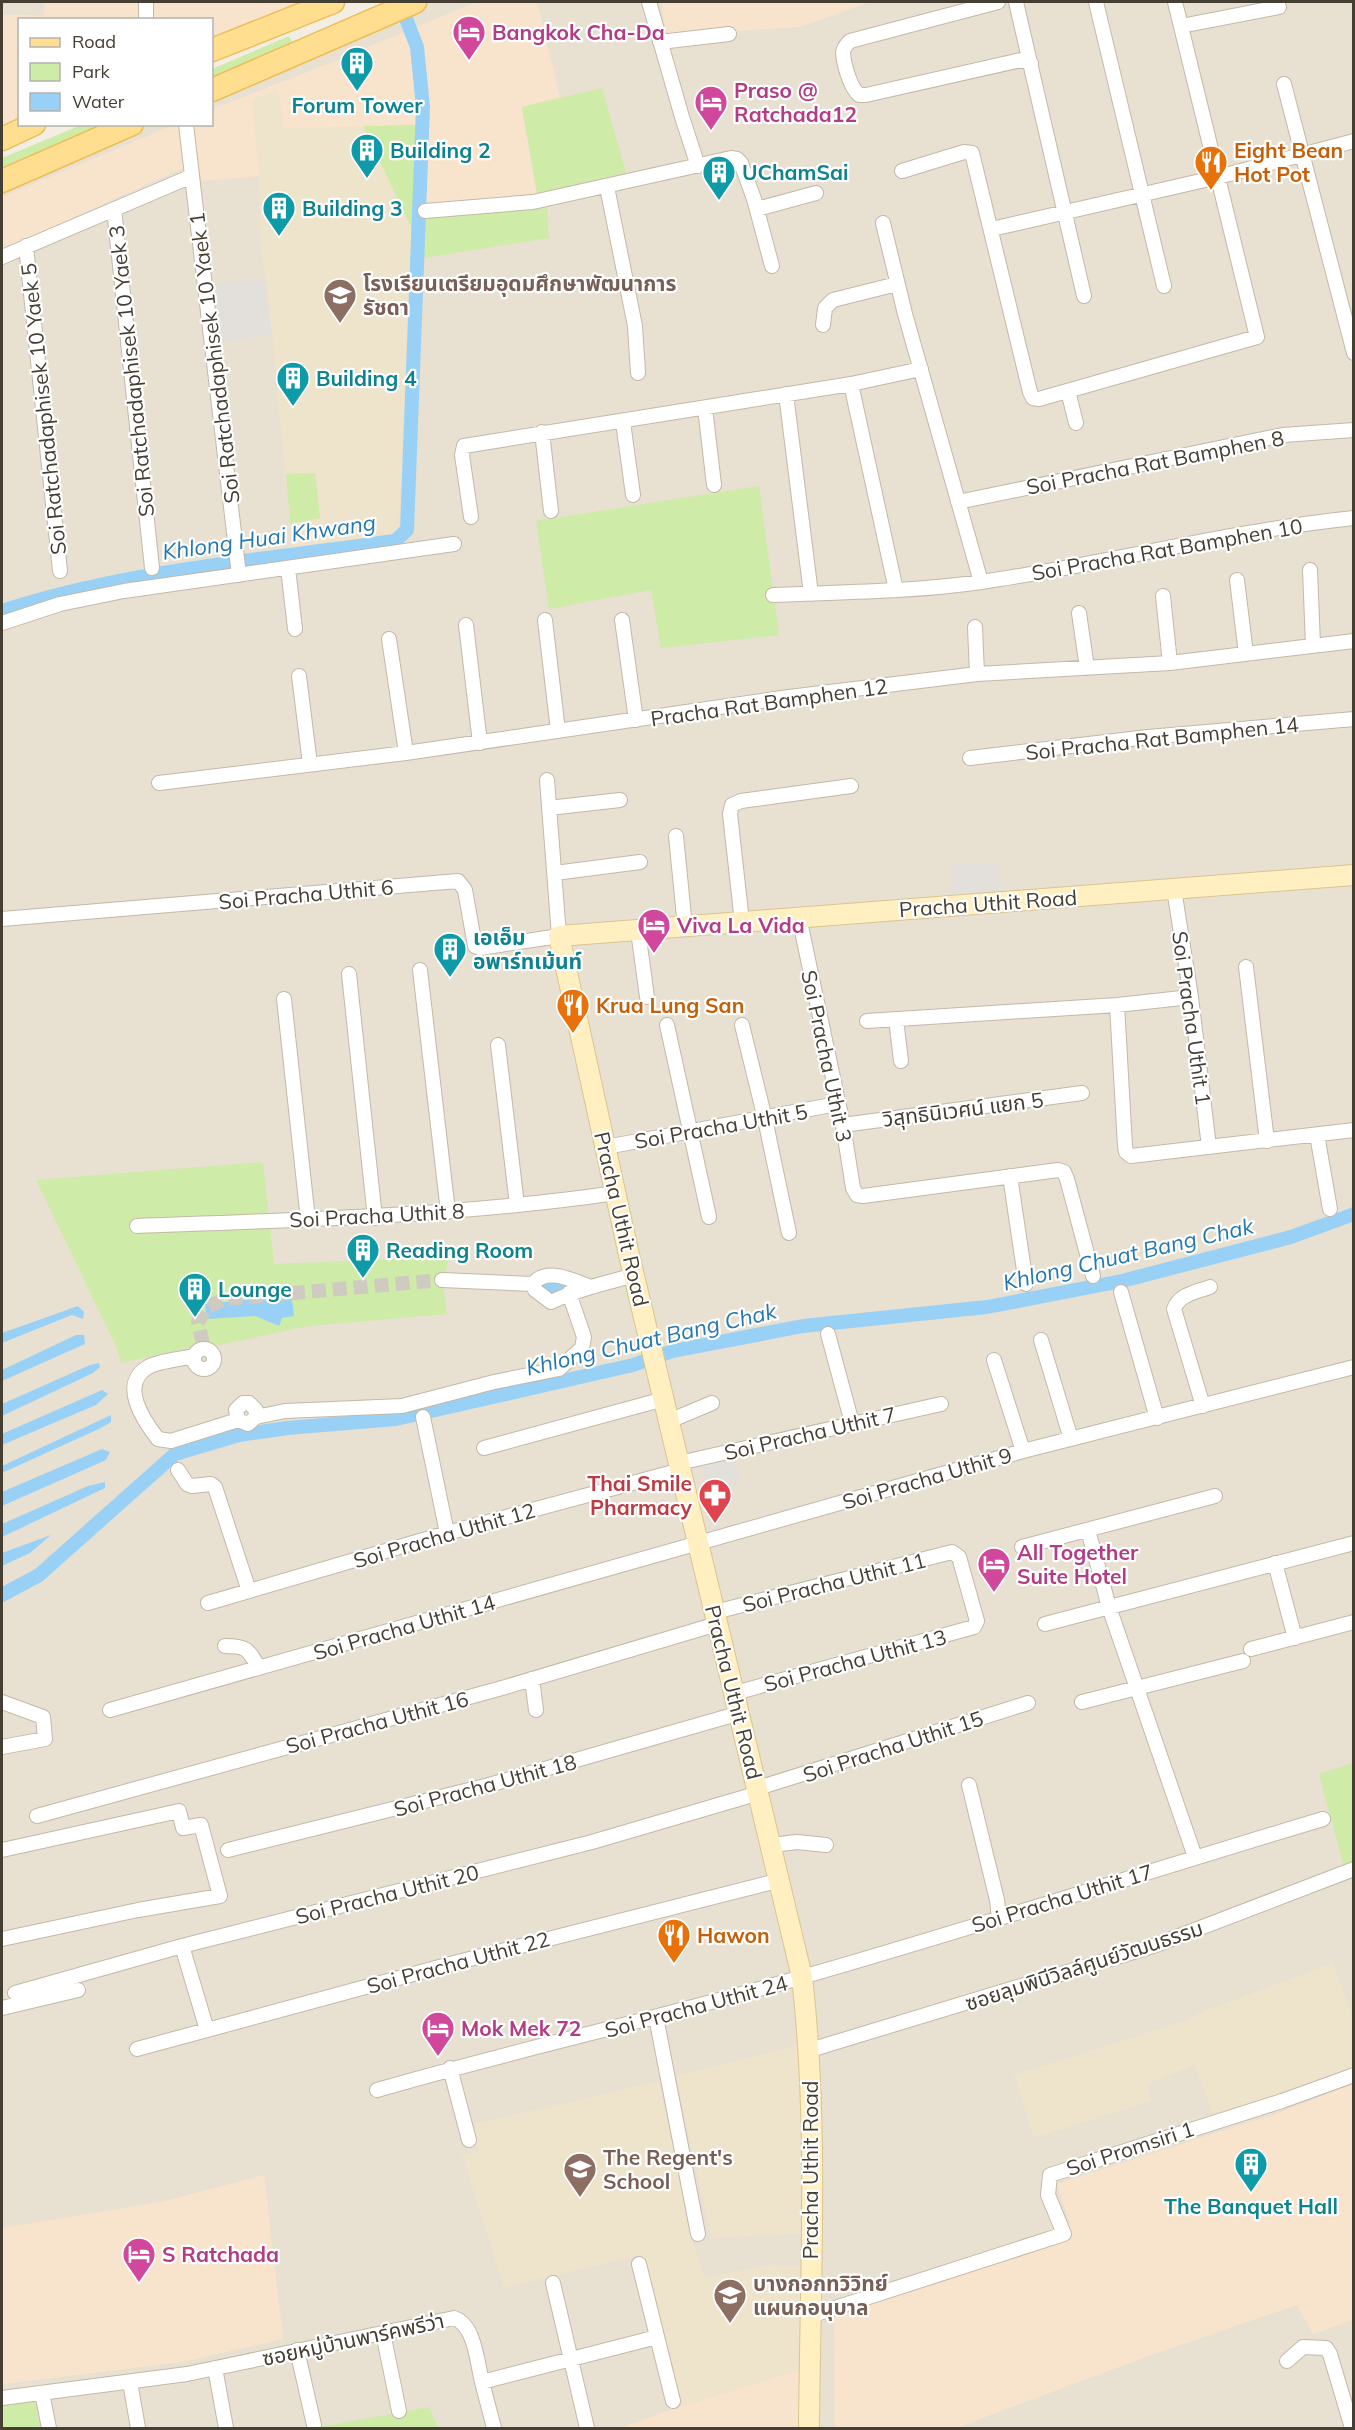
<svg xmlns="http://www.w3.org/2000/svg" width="1355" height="2430" viewBox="0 0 1355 2430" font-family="Mulish,'Noto Sans Thai',sans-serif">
<rect width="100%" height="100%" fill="#f3eee3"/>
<path fill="#e8e0d1" d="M2,2H45L44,16L2,15Z
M415,2H1353V2428H2V181L132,125L212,124V90Z"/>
<path fill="#f8e4cc" d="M45,2H310L212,44V20H20V124L2,134V15L44,16Z
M477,2H537L560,97L522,107L539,208L413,216L416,125L283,129L277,91L253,100L259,176L202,181L196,162L2,250V197L174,125L212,124V109L310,71Z
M661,2H870L800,27L666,35Z
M1353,2084V2320L1313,2334L1297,2305L1154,2354L956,2428H835L834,2300L1070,2223L1057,2184L1281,2112Z
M264,2175L283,2339L183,2362L2,2384V2228L162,2202Z
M799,2370V2428H619L683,2406Z"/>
<path fill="#eee3cb" d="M278,91L284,129L416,125L399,528L397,533L292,548L270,313L260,241L259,176L253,99Z
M1333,1963L1353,2018V2071L1214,2118L1195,2065L1147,2084L1151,2101L1034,2138L1014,2075L1181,2022L1202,2012Z
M801,2044L800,2234L711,2238L676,2076Z
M659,2081L692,2241L705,2277L771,2265L800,2266L799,2370L683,2406L643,2254L504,2288L462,2155L478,2151L471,2125Z"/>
<path fill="#ceeba8" d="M289,36L293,44L212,80V69Z
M602,88L626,173L537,193L522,107Z
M81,125H110L2,171V158Z
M416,125L412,229L363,126Z
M547,208L549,238L424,258V215Z
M315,473L320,518L290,524L286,474Z
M759,486L779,635L661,648L651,590L549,609L536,521Z
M263,1162L274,1264L449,1257L443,1285L447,1314L309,1326L219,1345L188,1348L121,1363L117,1348L36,1180Z
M1353,1763V1863L1344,1867L1319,1774Z
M34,2397L40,2428H2V2403Z
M429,2407L438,2428H314Z"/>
<path fill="#e3e0dc" d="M264,278L272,335L216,342L210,284Z
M997,863L1003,895L952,898L951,864Z
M734,1459L741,1481L707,1490L702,1466Z"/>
<path fill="#99d1f6" d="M542,1281L566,1283V1289L551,1295L540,1287Z
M263,1298L268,1301L292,1299L294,1316L282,1318L279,1326L255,1316L207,1319L205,1304Z
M78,1306L84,1312L83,1319L72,1315L2,1343V1333Z
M76,1335H84L85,1344L2,1381V1370Z
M99,1363L100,1367L93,1373L2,1416V1404L90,1365Z
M102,1390L108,1394L96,1405L2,1445V1434Z
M111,1415V1422L101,1428L2,1473V1466Z
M102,1449L110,1452L106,1460L2,1506V1492Z
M105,1482V1488L2,1537V1524L88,1486Z
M51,1535L30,1553L2,1566V1553Z"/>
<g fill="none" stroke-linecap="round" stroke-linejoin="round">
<path stroke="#99d1f6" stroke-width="14" d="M2,611C128,570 263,560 395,541L407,530L423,107L417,47L400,3
M2,1595L39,1575L175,1454L239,1435L287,1428L396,1419L633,1365L673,1351L803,1326L987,1307L1122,1281L1291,1237L1354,1214"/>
<path stroke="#d0cbc0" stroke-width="14" stroke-dasharray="14 7" stroke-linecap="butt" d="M203,1344L198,1322L206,1308L224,1299L442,1280"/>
<defs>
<path id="street" d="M649,2L682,117L698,166
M998,2L850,41C847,44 843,48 843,53C844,65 850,87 859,95H866L1021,60L1031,63
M1016,2L1084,296
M1096,2L1164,286
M146,20V2
M1181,26L1279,7
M660,42L729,34
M1284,84L1354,353
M902,171L964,152L972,153L1030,392L1033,398L1039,399L1257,337L1175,2
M192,176L239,575
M607,187L635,326L638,373
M114,209L152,568
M757,209L816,193
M425,211L533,202L731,158L737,159L741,163L754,199L772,266
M883,223L905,314L981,582
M992,229L1218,177L1354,141
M26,246L60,571
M2,257L192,176L186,124
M823,325L825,308L833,300L897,284
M851,384L896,590
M1068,391L1076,423
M786,394L811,594
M705,408L714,485
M623,422L633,495
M542,432L551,511
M958,502L1283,435L1354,430
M471,517L462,455L464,446L851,384L921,369
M288,568L295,629
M1310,570L1313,645
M1237,580L1246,654
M773,595C842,592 912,592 981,582C1106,564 1228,531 1354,518
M1163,596L1170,663
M1079,613L1087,668
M545,620L558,731
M622,620L636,720
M2,623L60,604L124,591L454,544
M466,625L480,743
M975,627L977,674
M389,639L406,753
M299,676L310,764
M970,758L1148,737L1354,719
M159,783L406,753L789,697L977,674L1170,663L1354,641
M549,808L620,800
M676,836L685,927
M555,873L640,862
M1174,889L1191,997L1209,1147
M799,917L843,1125L853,1188L857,1195L863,1196L1058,1170L1064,1172L1067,1179L1093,1276
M2,919L458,881L465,890L475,946L480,948L559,936L547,780
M742,922L730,814L732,805L741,801L851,786
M638,931L647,997
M1246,967L1267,1141
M420,970L448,1212
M349,974L375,1218
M284,999L308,1220
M1117,1005L1125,1146L1126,1152L1131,1156L1354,1130
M896,1019L901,1061
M867,1021L1117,1005L1191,997
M667,1025L709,1217
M742,1025L765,1119L789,1233
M498,1045L517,1205
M843,1125L1082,1093
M1317,1135L1330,1209
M606,1147L837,1104
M1010,1176L1026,1284
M137,1226C297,1220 457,1216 616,1193
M442,1280L533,1284
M591,1287C573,1281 547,1266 533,1284L535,1290L551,1302C578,1289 606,1283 635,1275
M1121,1292L1157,1418
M828,1334L852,1423
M1041,1340L1071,1439
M194 1359a10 10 0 1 1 20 0a10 10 0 1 1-20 0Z
M194,1356C182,1359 158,1361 148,1367C119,1384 143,1420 158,1439L171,1441L238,1420
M994,1360L1023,1451
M1203,1406L1174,1309C1179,1294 1197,1292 1210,1287
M256,1417V1410L249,1403H243L236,1410L238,1420L248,1424L256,1417L285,1411L402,1406L494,1382L559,1369L582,1348L584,1337L569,1293
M423,1417L447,1533
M669,1421L712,1403
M484,1448L664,1399
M679,1463L941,1404
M178,1470L187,1484L192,1486L211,1484L215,1487L249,1591
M1088,1530L1109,1607L1195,1857
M1022,1547L1215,1496
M1275,1563L1295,1638
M208,1603L447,1533L681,1470
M715,1612L952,1552L959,1557L977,1621L974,1627L735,1693
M1045,1624L1354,1543
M225,1646C247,1646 248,1649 259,1668
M1251,1649L1354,1622
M532,1679L536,1710
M2,1702L43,1717L45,1739L2,1747
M1082,1702L1243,1661
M110,1710L1023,1451L1354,1367
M969,1785L997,1900L999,1918
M758,1788L1028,1703
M37,1816L502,1688L717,1624
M772,1845L797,1842L826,1845
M2,1850L179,1811L183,1828L201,1825L220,1896L138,1910L2,1939
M228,1850L489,1785L740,1713
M182,1946L207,2030
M15,1993L182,1946L592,1842L759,1793
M2,2008L78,1990
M656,2017L698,2234
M137,2049L454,1963L781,1880
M810,2050L1153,1946L1354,1869
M450,2068L469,2140
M377,2090C518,2049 661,2018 802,1977C977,1927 1149,1871 1323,1819
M639,2264L673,2401
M553,2283L587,2428
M810,2316L1064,2234L1048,2195L1050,2175L1282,2101L1354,2075
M383,2333L399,2411
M297,2350L314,2425
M1287,2361L1303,2347L1326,2348L1330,2354L1352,2428
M215,2368L226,2428
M130,2382L138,2428
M482,2382L494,2428
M42,2393L49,2428
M2,2398L187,2374L454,2318C475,2325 477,2362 482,2382L657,2337"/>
<path id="secondary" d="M809,2428C810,2279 819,2127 802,1977L629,1255L559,936L1354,875"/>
<path id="primary" d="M212,50L333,2
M212,90L415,2
M2,139L34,124
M2,181L132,124"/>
</defs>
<use href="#street" stroke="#c2b9a8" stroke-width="16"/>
<use href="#secondary" stroke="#dac591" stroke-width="22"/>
<use href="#primary" stroke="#edbe57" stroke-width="25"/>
<use href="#street" stroke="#fff" stroke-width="14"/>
<use href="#secondary" stroke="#ffefc1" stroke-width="20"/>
<use href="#primary" stroke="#ffde90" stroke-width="22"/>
</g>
<defs>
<symbol id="hotel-pin" viewBox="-11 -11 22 30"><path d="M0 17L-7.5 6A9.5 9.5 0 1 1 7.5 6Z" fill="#d1479c" stroke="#fff"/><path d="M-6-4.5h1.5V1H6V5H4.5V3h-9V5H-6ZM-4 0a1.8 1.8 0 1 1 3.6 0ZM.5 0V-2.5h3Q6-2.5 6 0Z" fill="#fff"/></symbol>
<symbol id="building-pin" viewBox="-11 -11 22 30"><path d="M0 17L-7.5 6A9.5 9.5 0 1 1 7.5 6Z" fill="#0f9aa8" stroke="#fff"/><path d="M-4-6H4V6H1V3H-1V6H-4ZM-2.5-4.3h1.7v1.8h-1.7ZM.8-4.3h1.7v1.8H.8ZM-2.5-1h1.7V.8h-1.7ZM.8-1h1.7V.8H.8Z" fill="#fff"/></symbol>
<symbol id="restaurant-pin" viewBox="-11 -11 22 30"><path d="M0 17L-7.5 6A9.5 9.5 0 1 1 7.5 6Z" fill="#e8710a" stroke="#fff"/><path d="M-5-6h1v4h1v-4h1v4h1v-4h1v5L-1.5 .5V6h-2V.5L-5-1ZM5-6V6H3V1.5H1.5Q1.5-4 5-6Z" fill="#fff"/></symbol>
<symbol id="school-pin" viewBox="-11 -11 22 30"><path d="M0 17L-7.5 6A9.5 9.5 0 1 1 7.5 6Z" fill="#8d6e63" stroke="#fff"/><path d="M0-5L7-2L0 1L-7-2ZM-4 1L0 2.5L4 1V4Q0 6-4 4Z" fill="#fff"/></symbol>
<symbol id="pharmacy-pin" viewBox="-11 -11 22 30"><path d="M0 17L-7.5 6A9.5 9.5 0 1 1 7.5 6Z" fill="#e0444e" stroke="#fff"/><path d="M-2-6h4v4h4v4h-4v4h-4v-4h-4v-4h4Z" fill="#fff"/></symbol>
</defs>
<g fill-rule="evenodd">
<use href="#hotel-pin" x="450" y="13" width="38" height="52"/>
<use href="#building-pin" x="338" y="44" width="38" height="52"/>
<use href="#hotel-pin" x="692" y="83" width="38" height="52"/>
<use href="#building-pin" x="348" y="131" width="38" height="52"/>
<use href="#restaurant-pin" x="1192" y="143" width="38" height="52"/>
<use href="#building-pin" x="700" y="153" width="38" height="52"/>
<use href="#building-pin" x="260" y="189" width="38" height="52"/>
<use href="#school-pin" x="321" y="276" width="38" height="52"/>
<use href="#building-pin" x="274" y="359" width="38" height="52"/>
<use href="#hotel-pin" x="635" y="906" width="38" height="52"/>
<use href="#building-pin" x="431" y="930" width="38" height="52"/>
<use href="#restaurant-pin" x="554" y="986" width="38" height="52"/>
<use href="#building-pin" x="344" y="1231" width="38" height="52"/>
<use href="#building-pin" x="176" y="1270" width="38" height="52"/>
<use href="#pharmacy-pin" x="696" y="1476" width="38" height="52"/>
<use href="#hotel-pin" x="975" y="1545" width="38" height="52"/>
<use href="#restaurant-pin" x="655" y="1916" width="38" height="52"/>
<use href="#hotel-pin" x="419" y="2009" width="38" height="52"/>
<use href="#building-pin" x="1232" y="2145" width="38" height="52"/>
<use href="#school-pin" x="561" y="2150" width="38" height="52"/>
<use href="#hotel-pin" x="120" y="2235" width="38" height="52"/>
<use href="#school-pin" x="711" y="2276" width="38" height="52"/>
</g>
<g text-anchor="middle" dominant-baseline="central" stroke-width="4.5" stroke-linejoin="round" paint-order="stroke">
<g font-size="21" font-weight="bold" fill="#b23c85" stroke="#fff" text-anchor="start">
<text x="492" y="32">Bangkok Cha-Da</text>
<text x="734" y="90">Praso @<tspan x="734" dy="24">Ratchada12</tspan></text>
<text x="677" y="925">Viva La Vida</text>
<text x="1017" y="1552">All Together<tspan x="1017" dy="24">Suite Hotel</tspan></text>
<text x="461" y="2028">Mok Mek 72</text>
<text x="162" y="2254">S Ratchada</text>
</g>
<g font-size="21" font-weight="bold" fill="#0d838f" stroke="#fff" text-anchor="start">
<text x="357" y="105" text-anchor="middle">Forum Tower</text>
<text x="390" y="150">Building 2</text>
<text x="742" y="172">UChamSai</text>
<text x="302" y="208">Building 3</text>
<text x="316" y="378">Building 4</text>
<text x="473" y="937">เอเอ็ม<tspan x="473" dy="24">อพาร์ทเม้นท์</tspan></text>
<text x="386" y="1250">Reading Room</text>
<text x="218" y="1289">Lounge</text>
<text x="1251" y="2206" text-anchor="middle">The Banquet Hall</text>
</g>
<g font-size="21" font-weight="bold" fill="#c56008" stroke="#fff" text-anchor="start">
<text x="1234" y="150">Eight Bean<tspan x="1234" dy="24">Hot Pot</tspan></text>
<text x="596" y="1005">Krua Lung San</text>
<text x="697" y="1935">Hawon</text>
</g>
<g font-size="21" font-weight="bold" fill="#785e54" stroke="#fff" text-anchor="start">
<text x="363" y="283">โรงเรียนเตรียมอุดมศึกษาพัฒนาการ<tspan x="363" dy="24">รัชดา</tspan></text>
<text x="603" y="2157">The Regent's<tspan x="603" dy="24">School</tspan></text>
<text x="753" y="2283">บางกอกทวิวิทย์<tspan x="753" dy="24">แผนกอนุบาล</tspan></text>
</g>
<g font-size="21" fill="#453e33" stroke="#fff">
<text transform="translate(214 358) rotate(-97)">Soi Ratchadaphisek 10 Yaek 1</text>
<text transform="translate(131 371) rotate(-96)">Soi Ratchadaphisek 10 Yaek 3</text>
<text transform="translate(43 409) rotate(-96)">Soi Ratchadaphisek 10 Yaek 5</text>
<text transform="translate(1155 462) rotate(-11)">Soi Pracha Rat Bamphen 8</text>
<text transform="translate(1167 549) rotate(-10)">Soi Pracha Rat Bamphen 10</text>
<text transform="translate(769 702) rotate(-8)">Pracha Rat Bamphen 12</text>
<text transform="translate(1162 738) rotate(-6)">Soi Pracha Rat Bamphen 14</text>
<text transform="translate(306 894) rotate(-5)">Soi Pracha Uthit 6</text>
<text transform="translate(988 903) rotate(-4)">Pracha Uthit Road</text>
<text transform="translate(1192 1018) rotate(82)">Soi Pracha Uthit 1</text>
<text transform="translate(827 1056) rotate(78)">Soi Pracha Uthit 3</text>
<text transform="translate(963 1109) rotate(-7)">วิสุทธินิเวศน์ แยก 5</text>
<text transform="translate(721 1126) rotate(-10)">Soi Pracha Uthit 5</text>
<text transform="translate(377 1215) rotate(-3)">Soi Pracha Uthit 8</text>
<text transform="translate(622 1219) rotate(77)">Pracha Uthit Road</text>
<text transform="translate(810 1433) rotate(-13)">Soi Pracha Uthit 7</text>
<text transform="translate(927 1478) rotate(-16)">Soi Pracha Uthit 9</text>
<text transform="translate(444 1535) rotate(-16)">Soi Pracha Uthit 12</text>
<text transform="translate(834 1582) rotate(-14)">Soi Pracha Uthit 11</text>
<text transform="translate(404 1627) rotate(-16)">Soi Pracha Uthit 14</text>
<text transform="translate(855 1660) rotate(-15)">Soi Pracha Uthit 13</text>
<text transform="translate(734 1692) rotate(76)">Pracha Uthit Road</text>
<text transform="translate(377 1722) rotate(-15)">Soi Pracha Uthit 16</text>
<text transform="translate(893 1746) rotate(-18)">Soi Pracha Uthit 15</text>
<text transform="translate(485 1785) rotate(-15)">Soi Pracha Uthit 18</text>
<text transform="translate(387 1894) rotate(-14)">Soi Pracha Uthit 20</text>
<text transform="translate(1062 1898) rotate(-17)">Soi Pracha Uthit 17</text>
<text transform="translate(458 1962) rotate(-15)">Soi Pracha Uthit 22</text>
<text transform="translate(1084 1965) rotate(-18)">ซอยลุมพินีวิลล์ศูนย์วัฒนธรรม</text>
<text transform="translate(696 2006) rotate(-15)">Soi Pracha Uthit 24</text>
<text transform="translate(1130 2148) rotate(-18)">Soi Promsiri 1</text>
<text transform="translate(810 2170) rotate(-90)">Pracha Uthit Road</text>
<text transform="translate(353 2339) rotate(-12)">ซอยหมู่บ้านพาร์คพรีว่า</text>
</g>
<g font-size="21" font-weight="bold" fill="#be3a42" stroke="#fff" text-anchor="end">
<text x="692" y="1483">Thai Smile<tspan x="692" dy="24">Pharmacy</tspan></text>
</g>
<g font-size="22" font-style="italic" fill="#2378b1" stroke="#fff">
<text transform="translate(269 537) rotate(-8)">Khlong Huai Khwang</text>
<text transform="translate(1128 1254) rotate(-13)">Khlong Chuat Bang Chak</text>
<text transform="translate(651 1339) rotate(-13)">Khlong Chuat Bang Chak</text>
</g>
</g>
<rect width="1355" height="2430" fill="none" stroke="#453e33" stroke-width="6"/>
<rect x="18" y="18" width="195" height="108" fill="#ffffff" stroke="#b5b2ad" stroke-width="1.5"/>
<rect x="30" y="38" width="30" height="9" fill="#ffde90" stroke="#b5b2ad" stroke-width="1.5"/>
<text x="72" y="48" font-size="18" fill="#453e33">Road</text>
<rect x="30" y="63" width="30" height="18" fill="#ceeba8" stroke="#b5b2ad" stroke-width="1.5"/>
<text x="72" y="78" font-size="18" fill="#453e33">Park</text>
<rect x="30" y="93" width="30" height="18" fill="#99d1f6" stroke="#b5b2ad" stroke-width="1.5"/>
<text x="72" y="108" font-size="18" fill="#453e33">Water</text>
</svg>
